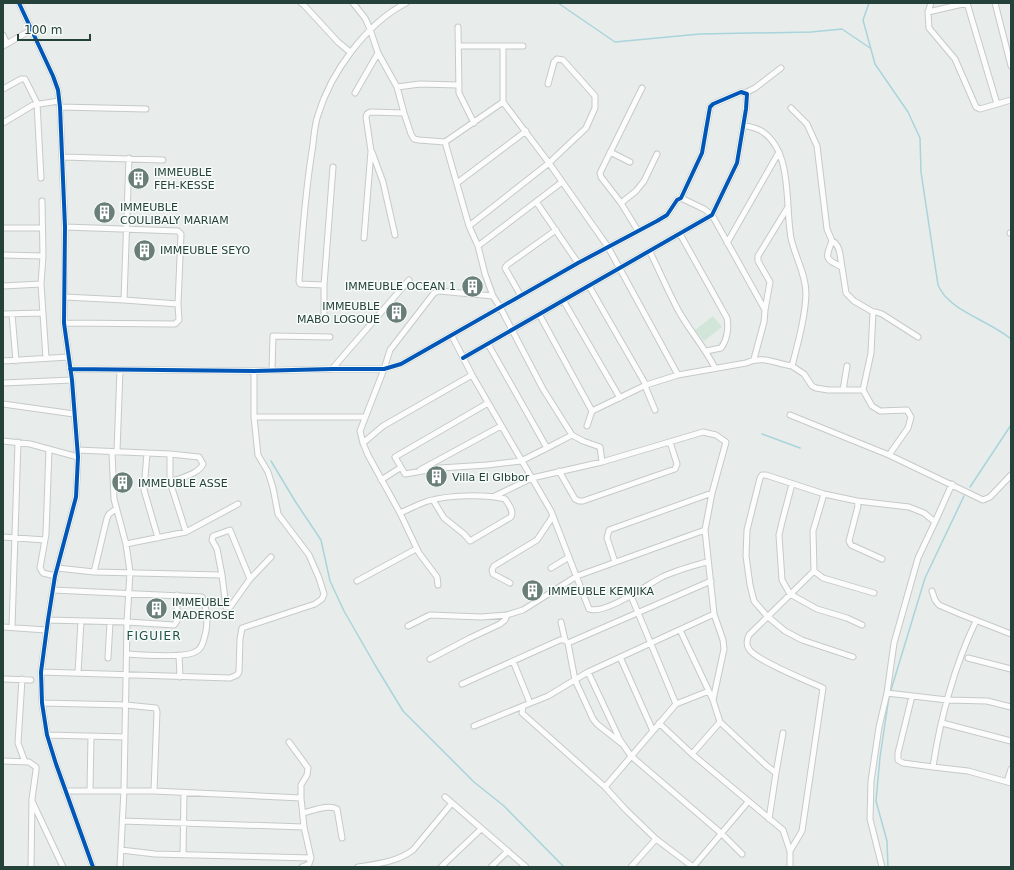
<svg xmlns="http://www.w3.org/2000/svg" width="1014" height="870" viewBox="0 0 1014 870" font-family="'DejaVu Sans',sans-serif">
<rect width="100%" height="100%" fill="#e8edeb"/>
<path fill="#d1e6d8" d="M713,316L722,327L704,341L695,330Z"/>
<g fill="none" stroke-linecap="round" stroke-linejoin="round">
<path stroke="#a9d4db" stroke-width="1.5" d="M558,3L615,42L700,34L811,32L842,29L870,48
M869,3L863,20L875,64L908,112L920,138L921,172L938,285C940,289 943,295 947,298C963,315 992,323 1011,339
M762,434L800,448
M271,461L295,501L321,540L330,581L344,611L375,665L403,711L474,782L504,806L564,867
M970,487L1011,425
M891,690L925,578L964,496
M888,867L887,841L876,801L880,757L889,697"/>
<defs>
<path id="minor" d="M19,3L53,76L58,90L60,107L65,227L64,323L72,380L78,457L76,497L55,576L48,620L41,672L42,703L47,735L56,764L93,867
M301,3L303,4L338,42L350,52
M353,3L365,18L370,29L378,53L397,87L404,113L411,134L414,139L419,140L445,142L503,102
M931,3L928,12L929,28L955,59L976,107L980,109L1011,100
M995,3L1011,66
M928,12L967,3L997,104
M458,27L459,93L474,123
M3,35L7,44
M3,46L31,30
M459,46H523
M503,46V102L549,163L608,247L678,375
M397,87L420,84L458,85
M3,89L21,79H25L37,103L41,178
M355,93L378,53
M745,93L755,88L781,68
M60,107L146,109
M791,108L807,124L817,146L827,229L832,241C825,259 825,259 842,267L846,293L854,301L873,312L871,353L863,390L872,406L880,411L907,410L911,417L908,428L889,455
M3,123L33,105L59,101
M445,142L469,226L478,246L485,274L493,296L500,307L543,389L572,435L583,441L600,447L602,462
M372,152L383,182L395,235
M610,152L630,162
M63,157L163,160
M457,183L526,131
M681,198L704,209L712,215L765,310L764,322L754,359
M42,201L43,256L41,284L46,358
M537,203L578,263
M621,203L636,191L644,181L657,154
M469,226L549,163L586,128L595,108V96L563,60L557,59L554,62L548,84
M3,228H42
M638,231L621,203L601,177L600,173L642,88
M1010,233H1011
M680,234L727,318C729,328 727,340 721,348L706,351
M364,238L371,151L366,117L367,114L370,112L404,113
M832,241C841,245 840,258 842,267
M727,243L779,152
M478,246L562,182
M650,252C659,270 667,289 677,308C688,329 704,346 715,368
M3,255L43,256
M324,285L300,284L299,281C302,237 305,194 312,151C314,139 314,126 318,115C331,72 366,24 406,3
M3,286L41,284
M589,286L646,385
M521,296L505,268L507,265L556,230
M65,297L124,300L178,304
M124,300L129,158
M563,300L620,398
M765,310L770,282L758,261V256L788,207
M873,312H876L882,314L918,337
M3,314L43,313
M12,314L16,361
M539,314L592,411
M324,318V285L333,167
M64,323L175,324L179,320L178,304L181,234L178,231L65,227
M452,336L472,375L551,511L589,609C605,615 647,585 662,577C674,571 689,567 703,563L708,562
M488,344L547,448
M3,361L69,357
M792,366L804,374L812,386L816,388L828,390H863
M70,369L254,371L332,369H384L401,364L578,263L657,221L667,215L677,200L681,198L702,153L710,107L713,104L741,92L747,94L746,109L737,163L712,215L463,358
M332,369L409,280
M272,370L273,336L330,337
M3,383L72,380
M645,386L655,410
M843,390L847,366
M488,403L395,457L405,474L440,468L487,465L521,461L547,448L572,435
M3,404L74,414
M790,415L889,455L983,500L990,497L1011,475
M254,417H365
M587,426L592,411L646,385L678,375L746,363C763,355 776,364 792,366C798,343 805,318 806,294C806,274 795,257 791,238C785,206 793,153 763,132C758,128 750,127 743,125
M3,441L30,444L78,457
M363,443L383,426L472,375
M49,449L46,534L40,568L43,573L55,576
M77,450L170,454L199,457L203,464C199,474 180,478 170,482V454
M117,451L120,370
M112,452L114,499L126,544L130,572L127,622L124,790L120,867
M147,453L144,490L158,538
M420,470L501,426
M559,471L575,499L579,501H583L675,469L677,464L670,442
M381,480L400,468
M170,482L186,532
M792,484L782,522L779,535L782,580L790,594L817,609L847,618L862,625
M495,496L532,478L602,462L703,432L716,435L726,442L712,493L705,530L714,614L723,640L724,649L713,700
M857,501L909,507L924,513L935,522L918,558L894,643L887,693L879,727L871,781L870,819L882,867
M400,513C409,509 419,504 428,501C448,495 485,494 505,499C509,505 514,511 511,517L470,541L464,534L444,518L433,500
M935,522L952,484
M3,537L45,540
M126,544L186,532L238,504
M615,562L607,538L609,530L712,493
M57,568L94,572L222,575
M551,568L569,557
M814,571L823,578L874,593
M94,572L107,518L109,514L116,509
M250,579L230,530L213,536L212,540L217,549L222,575L226,607H230L250,579L271,557
M357,581L416,549
M510,583L493,574L492,570L494,566L537,540L553,516
M438,585L437,577L419,553L400,513L368,455L363,443L360,431L384,369L390,350L434,293L439,291L493,296
M53,590L202,597C206,605 208,621 206,631C204,638 203,649 195,652C184,658 141,655 127,654
M932,591L935,600L939,605L960,614L1011,634
M631,596L676,704
M48,620L127,622L174,625L177,621V595
M976,621C955,664 940,719 933,767L968,771L1011,783
M561,622L565,640L568,643L575,680L593,719L597,724L621,743
M408,626L430,615L481,617L507,615L523,610L577,576L705,530
M3,627L46,630
M12,627L18,442
M680,630L713,700L720,722L767,766L776,773L769,819
M568,643L711,581
M179,655L180,677
M620,657L653,731
M853,657L802,640L785,631L767,616L754,601L750,585L746,556L747,530L760,478L762,475H766L824,494L857,501L858,506L849,541L851,545L882,559
M108,658L110,622
M968,658L1011,669
M430,659L470,638L500,624L505,620L507,615
M513,661L530,703
M41,672L230,678L237,675L239,672L240,639L242,628L315,604L322,599L324,594L319,578L309,555L278,514L273,488L268,472L258,455L254,417V371
M588,672L620,740L631,756L722,834L742,854
M78,673L81,621
M3,679L31,680
M22,679L18,743L25,762
M462,684L560,640H565
M887,693L947,700L987,701L1011,707
M912,696L898,753V760L903,763L933,767
M42,703L126,705L156,708L157,712L154,791
M659,723L692,754L783,830L790,851V867
M942,723L1011,741
M474,726L523,706
M47,735L125,737
M692,754L720,722
M3,761L29,762L36,767V770L32,799L31,867
M776,773L783,733
M1007,782L1011,769
M605,787L676,704L709,691
M90,790L91,736
M65,791H154L301,798
M445,797L526,867
M32,801L63,867
M303,813C313,811 327,804 337,809L342,838
M122,821L304,827
M121,850L155,854L311,858L304,827L301,798V785L307,775L308,768L289,742
M790,851L802,831L823,688C810,682 755,660 749,649C746,645 747,639 749,635L814,571L813,531L824,494
M183,855L184,793
M302,867L309,864L311,858
M358,867C377,864 397,862 413,850L452,803
M441,867L481,829
M491,867L508,851
M631,867L656,839
M693,867L656,839L625,809L605,787L522,713L523,706L548,696L588,672L714,614
M693,867L748,802"/>
</defs>
<use href="#minor" stroke="#c5cac8" stroke-width="7"/>
<use href="#minor" stroke="#fcfcfc" stroke-width="5"/>
<defs>
<path id="cycleway" d="M19,3L53,76L58,90L60,107L65,227L64,323L72,380L78,457L76,497L55,576L48,620L41,672L42,703L47,735L56,764L93,867
M70,369L254,371L332,369H384L401,364L578,263L657,221L667,215L677,200L681,198L702,153L710,107L713,104L741,92L747,94L746,109L737,163L712,215L463,358"/>
</defs>
<use href="#cycleway" stroke="#f7fbf9" stroke-width="6"/>
<use href="#cycleway" stroke="#0057b8" stroke-width="4"/>
</g>
<defs>
<symbol id="building-disc" viewBox="-11 -11 22 22"><circle r="9.5" fill="#697e78" stroke="#f7fbf9"/><path d="M-4-6H4V6H1V3H-1V6H-4ZM-2.5-4.3h1.7v1.8h-1.7ZM.8-4.3h1.7v1.8H.8ZM-2.5-1h1.7V.8h-1.7ZM.8-1h1.7V.8H.8Z" fill="#fff"/></symbol>
</defs>
<g fill-rule="evenodd">
<use href="#building-disc" x="126" y="166" width="25" height="25"/>
<use href="#building-disc" x="92" y="200" width="25" height="25"/>
<use href="#building-disc" x="132" y="238" width="25" height="25"/>
<use href="#building-disc" x="460" y="274" width="25" height="25"/>
<use href="#building-disc" x="384" y="300" width="25" height="25"/>
<use href="#building-disc" x="424" y="464" width="25" height="25"/>
<use href="#building-disc" x="110" y="470" width="25" height="25"/>
<use href="#building-disc" x="520" y="578" width="25" height="25"/>
<use href="#building-disc" x="144" y="596" width="25" height="25"/>
</g>
<g text-anchor="middle" dominant-baseline="central" stroke-width="3" stroke-linejoin="round" paint-order="stroke">
<g font-size="11" fill="#24423a" stroke="#f7fbf9" text-anchor="start">
<text x="154" y="172">IMMEUBLE<tspan x="154" dy="13">FEH-KESSE</tspan></text>
<text x="120" y="207">IMMEUBLE<tspan x="120" dy="13">COULIBALY MARIAM</tspan></text>
<text x="160" y="250">IMMEUBLE SEYO</text>
<text x="456" y="286" text-anchor="end">IMMEUBLE OCEAN 1</text>
<text x="380" y="306" text-anchor="end">IMMEUBLE<tspan x="380" dy="13">MABO LOGOUE</tspan></text>
<text x="452" y="477">Villa El GIbbor</text>
<text x="138" y="483">IMMEUBLE ASSE</text>
<text x="548" y="591">IMMEUBLE KEMJIKA</text>
<text x="172" y="602">IMMEUBLE<tspan x="172" dy="13">MADEROSE</tspan></text>
</g>
<g font-size="12" letter-spacing="1" fill="#1f5548" stroke="#f7fbf9">
<text x="154" y="636">FIGUIER</text>
</g>
</g>
<rect width="1014" height="870" fill="none" stroke="#24423a" stroke-width="8"/>
<path d="M18 34v6h72v-6" fill="none" stroke="#24423a" stroke-width="2"/>
<text x="24" y="34" font-size="12" fill="#24423a" stroke="#f7fbf9" stroke-width="3" paint-order="stroke">100 m</text>
</svg>
